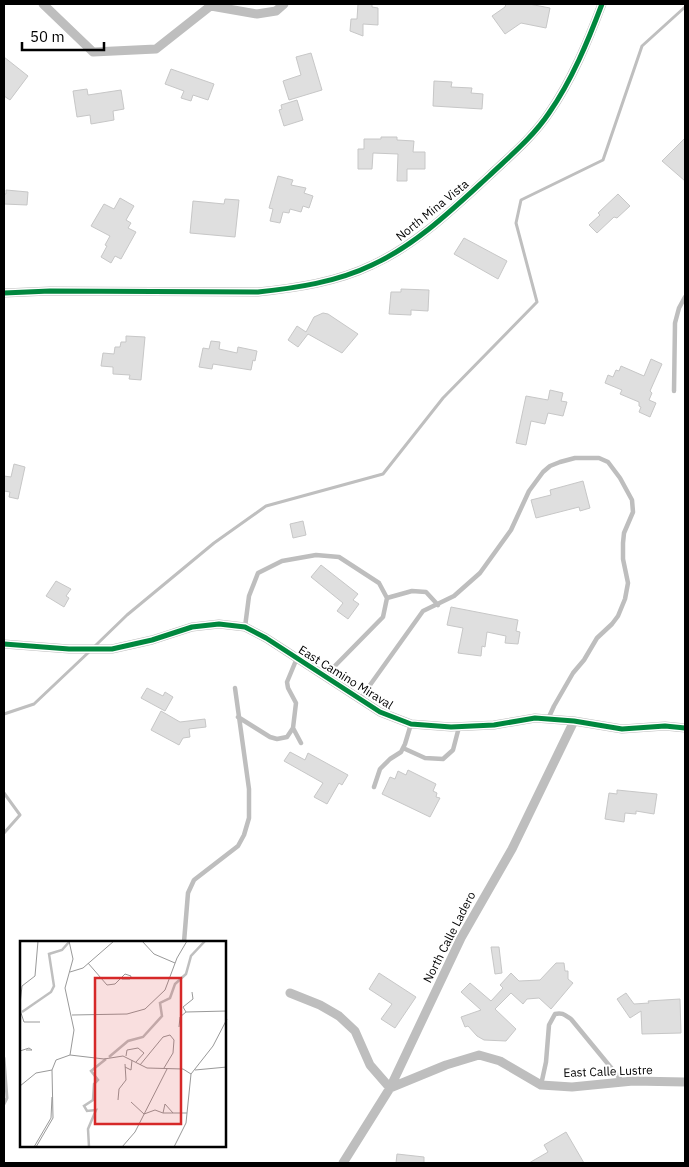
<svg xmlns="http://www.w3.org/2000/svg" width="689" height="1167" viewBox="0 0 689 1167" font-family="'IBM Plex Sans',sans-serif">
<rect width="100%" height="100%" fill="#fff"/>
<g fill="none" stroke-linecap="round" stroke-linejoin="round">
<path stroke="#bfbfbf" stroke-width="3" d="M95,646L127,615L214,543L266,506L383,474L443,398L537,302L516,223L521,200L603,160L642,46L685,7
M4,714L34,704L90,651
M4,793L20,815L4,833
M4,1058L7,1098L4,1104"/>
</g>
<path fill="#dfdfdf" stroke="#c7c7c7" d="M358,4H372V7L378,8V25L363,24V36L350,31L351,19H357Z
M506,4H529L550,8L546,28L521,23L505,34L492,16L505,7Z
M311,53L322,90L289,100L283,81L301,75L296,57Z
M4,57L28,76L10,100L4,96Z
M171,69L214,84L208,100L193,95L191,101L181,98L184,91L165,84Z
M434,81L452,82L451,87L472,88L471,93L483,94L482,109L433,106Z
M87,89L88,95L121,90L124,109L113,111L114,120L91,124L90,115L77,117L73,91Z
M297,100L303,120L284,126L279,110L282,109L281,105Z
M381,137H397V140L414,141L413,152H425V169H407V181H397L398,154L373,153L372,169H358V149H364V139H381Z
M685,138V181L662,161Z
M278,176L293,180L291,185L306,188L304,193L313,196L309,208L303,206L301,212L290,209L289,213L283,212L280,223L270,221L273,209L269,208Z
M6,190L28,192L27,205L4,204V194H6Z
M618,194L630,206L617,218L614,217L597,233L589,225L600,215L598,213Z
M120,198L134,206L126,220L131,223L128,228L136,232L121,259L115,256L111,263L101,257L107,246L105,245L110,236L91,226L104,204L114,209Z
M225,199L239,200L235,237L190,233L193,201L224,204Z
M464,238L507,261L498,279L454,254Z
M401,289L429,290L428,311L411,310V315L389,314L391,292H401Z
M323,313L328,314L358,334L342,353L308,334L298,347L288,340L297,326L306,332L314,317Z
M126,336L145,337L141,380L129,379L130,375L113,374V367L101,366L103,353L114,354L115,347H120L121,342H126Z
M211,341L220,342L219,349L237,353L238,347L257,351L255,361L253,360L251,370L213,364L212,369L199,367L203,348L209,349Z
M651,359L662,364L650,391L652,393L649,400L656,403L650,417L639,412L641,407L639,406V402L620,394L622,390L605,383L608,375L613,377L616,370L619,371L621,366L644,376Z
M550,390L563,393L561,401L567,402L563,416L548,413L545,424L531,421L526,445L516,443L526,396L548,400Z
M14,464L25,467L18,499L9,497L10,492L4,491V476L11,477Z
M583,481L590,508L580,511L579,507L536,518L531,500L551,495L550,490Z
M303,521L306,535L293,538L290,524Z
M321,565L358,594L353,600L359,604L348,619L337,611L343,603L311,577Z
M56,581L71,589L66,596L69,598L64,607L46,596Z
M451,607L518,620L516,631L520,632L518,644L505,643L506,636L487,632L485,647L482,646L481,656L458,653L463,628L447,625Z
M147,688L163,696L165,692L173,697L165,711L141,698Z
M161,711L180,722L205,719L206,727L189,729L190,737L183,738L179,745L151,730Z
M290,752L305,760L308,753L348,775L342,785L339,783L327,804L314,797L323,783L284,761Z
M408,770L436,784L433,791L437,793L436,797L440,798L430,817L382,794L390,777L395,779L398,771L406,775Z
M617,790L657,794L654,814L636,811V814L625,813L624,822L605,819L609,793L617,794Z
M491,947H499L502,973L495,974Z
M556,963H564L565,971H568V979L573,983L551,1009L539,998L527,999L523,1004L511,993L495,1009L516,1029L506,1041L484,1040L477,1036L468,1026L465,1027L461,1017L481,1010L461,992L470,983L491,1001L503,988L500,985L511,973L519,981L540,980Z
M379,973L416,997L395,1028L381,1019L392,1004L369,989Z
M626,993L634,1004L649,1003L648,1001L680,999L681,1033L642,1034L641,1011L630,1018L617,999Z
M566,1132L584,1163H529L548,1152L544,1145Z
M397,1154L424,1157V1163H396Z"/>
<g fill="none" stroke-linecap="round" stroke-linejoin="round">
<path stroke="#bebebe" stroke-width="4.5" d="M674,391L675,323L679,308L685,297
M387,598L412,591L426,592L438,605
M245,627L249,596L258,573L282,561L316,555L339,557L379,583L387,598L383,617L325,676
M360,699L423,611L454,596L480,573L511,530L529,491L543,472L550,466L560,462L575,458H599L608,462L620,478L632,500L633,512L624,533L623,543V559L628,583L625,599L618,616L612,624L597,638L584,660L573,673L554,706L548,719
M238,717L270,737L277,739L287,737L293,728L296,703L288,688L287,682L297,658
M293,728L301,743
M403,748L425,758L443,759L453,750L459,727
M374,787L380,769L390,759L401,752L405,744L411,724
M184,942L188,893L194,880L238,846L244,835L249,818V789L235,688
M541,1085L546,1062L549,1025L555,1014C562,1012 565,1015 571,1019L622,1081"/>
<path stroke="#bebebe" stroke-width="9" d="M43,4L93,52L156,49L213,4
M211,6L257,14L276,11L284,4
M4,293L50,291L258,292C296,288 337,282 372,265C416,245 453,209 489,176C510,156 533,137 549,113C572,80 588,41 602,4
M4,644L69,649H112L152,640L192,627L219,624L245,627L266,638L380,712L411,724L451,727L494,725L535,718L574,721L622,729L665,726L685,728
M290,993L320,1005L339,1016L355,1031L370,1065L390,1088L446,1065L479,1055L500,1061L541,1085L572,1087L633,1081L685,1082
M343,1163L390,1088L461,938L512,849L574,721"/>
<defs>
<path id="cycleway" d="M4,293L50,291L258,292C296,288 337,282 372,265C416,245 453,209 489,176C510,156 533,137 549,113C572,80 588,41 602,4
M4,644L69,649H112L152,640L192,627L219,624L245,627L266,638L380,712L411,724L451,727L494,725L535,718L574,721L622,729L665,726L685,728"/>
</defs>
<use href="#cycleway" stroke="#fff" stroke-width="8"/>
<use href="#cycleway" stroke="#00873e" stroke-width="5"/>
</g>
<g text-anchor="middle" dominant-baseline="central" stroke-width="4" stroke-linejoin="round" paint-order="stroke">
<g font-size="12" fill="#000" stroke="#fff">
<text transform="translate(432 210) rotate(-39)">North Mina Vista</text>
<text transform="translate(346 677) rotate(32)">East Camino Miraval</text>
<text transform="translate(449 937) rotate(-63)">North Calle Ladero</text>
<text transform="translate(608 1071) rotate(-2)">East Calle Lustre</text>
</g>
</g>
<g transform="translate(20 941)">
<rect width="206" height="206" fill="#fff"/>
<path fill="none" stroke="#bfbfbf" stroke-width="2.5" d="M2,71L31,51L34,45L29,13L42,9L49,1M89,116L108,100L123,96L142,75L140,62L150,57L155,43L166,33L171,15L185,0M69,206L68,188L76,169L67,170L64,165L73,159L74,143L78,139L71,130L86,118"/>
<path fill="none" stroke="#999" stroke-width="1" d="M49,0L53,18L45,47L54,89L50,114M122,0L134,13L155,22M68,22L87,44L95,43L105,33L111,35L110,38H102M50,31L63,27L94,0M2,45L15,35L18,0M0,63L2,45M0,69L4,81H20M166,71L163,66L173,58L172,51M52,74L107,73L125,68L145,49L157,17L167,0M159,86L160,76L166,71L207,70M0,110L9,107L12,109H6M106,115L107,109L118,107L124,112L116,121M120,124L143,96L150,94L154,99L153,112L144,127M105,126L111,129L112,119M175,129L207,126M0,145L16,132L32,129M98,159L99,148L106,139L105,123M111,161L124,173L135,169L143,172H167M143,172L145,163L153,172M14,206L31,177L32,156M16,206L33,177L32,129L36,119L50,114L84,118L103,115L127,127L163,128L171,133M102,206L115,191L147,128M154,206L166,182L171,133L193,105L207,78"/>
<path fill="#d62828" fill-opacity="0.15" stroke="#d62828" stroke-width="2.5" d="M75,37H161V183H75Z"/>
<rect width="206" height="206" fill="none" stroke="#000" stroke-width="2.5"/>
</g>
<rect width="689" height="1167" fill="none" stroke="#000000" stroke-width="10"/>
<path d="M22 42v8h82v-8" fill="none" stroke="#000000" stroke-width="2.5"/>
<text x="30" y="42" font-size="15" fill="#000000" stroke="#ffffff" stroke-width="4" paint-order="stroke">50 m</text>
</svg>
